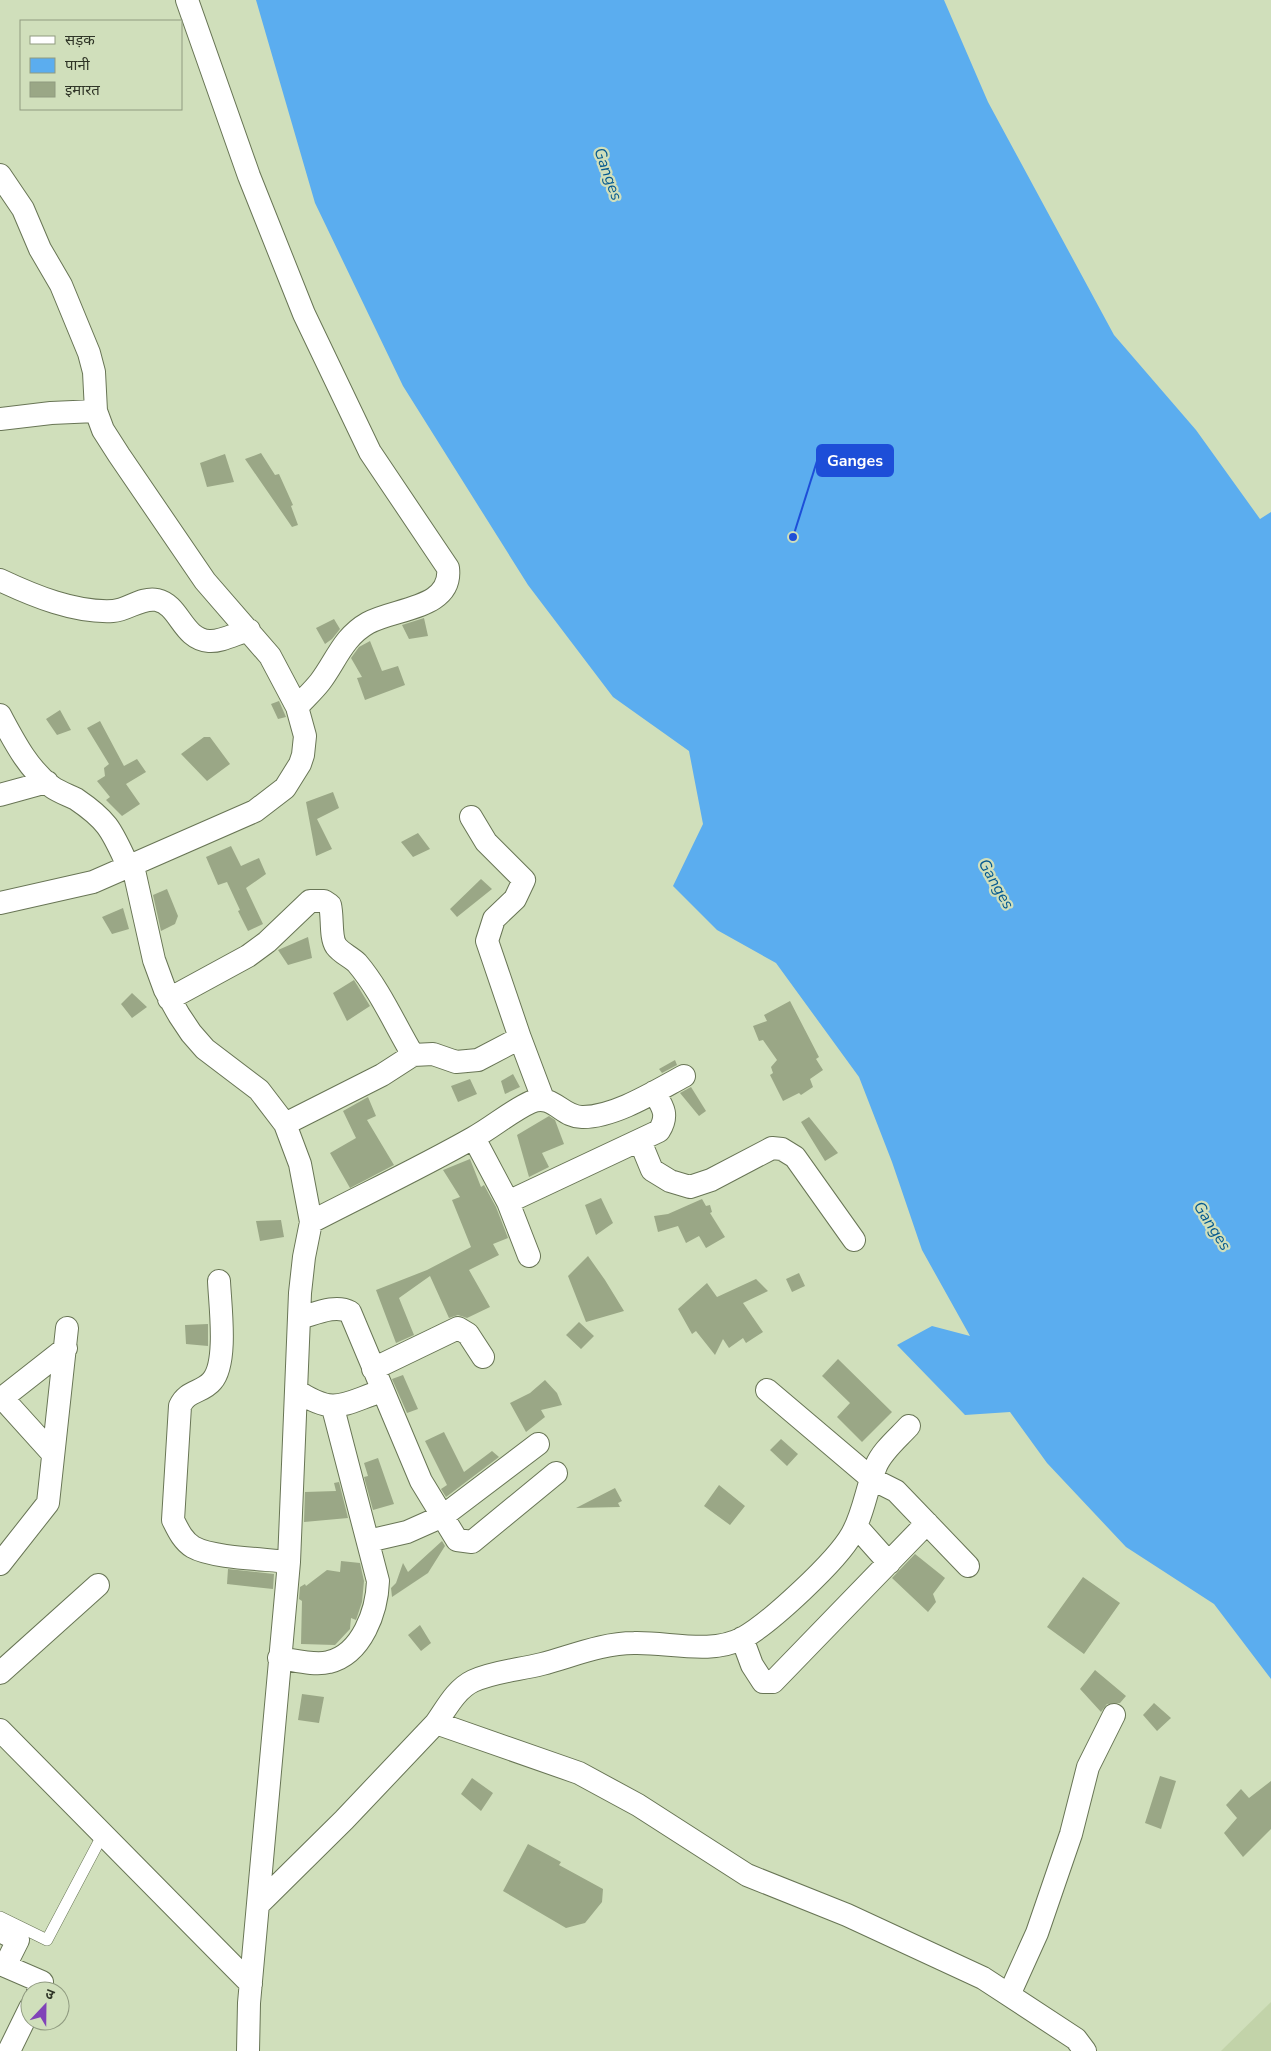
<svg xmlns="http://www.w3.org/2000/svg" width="1271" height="2051" viewBox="0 0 1271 2051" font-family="'Nunito Sans','Noto Sans Devanagari',sans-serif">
<rect width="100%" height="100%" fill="#d0dfbb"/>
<path fill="#c2d3a9" d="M1271,2002V2051H1221Z"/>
<path fill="#5badef" d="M256,0H944L988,102L1114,335L1196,430L1260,519L1271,512V1679L1214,1604L1126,1547L1047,1463L1010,1412L965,1415L897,1345L932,1326L970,1336L922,1250L892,1162L859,1077L776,963L717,930L673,886L703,824L689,751L613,697L528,585L403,386L315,203Z"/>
<path fill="#9aa786" d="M261,453L275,475L279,474L293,505L291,506L298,525L292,527L245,459Z
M225,454L234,482L207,487L200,463Z
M424,618L428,636L409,639L402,625Z
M334,619L340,629L332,639L325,644L316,628Z
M370,641L382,671L398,666L405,685L365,700L357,678L362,677L351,658L359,647Z
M279,701L286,717L278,719L271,704Z
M60,710L71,730L57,735L46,719Z
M100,721L124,766L137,759L146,772L126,784L140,804L122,816L106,800L110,797L97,781L105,776L104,768L109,764L87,728Z
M204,737H210L230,764L207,781L181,754Z
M333,792L339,808L317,819L332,849L316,856L306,802Z
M418,833L430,849L413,857L401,842Z
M231,846L241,866L259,858L266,874L246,888L263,924L248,931L238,911L240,910L227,882L218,885L206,857Z
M481,879L492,889L457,917L450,909Z
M167,889L178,916L175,924L161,931L153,895Z
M123,908L129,929L112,934L102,917Z
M308,937L312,958L288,965L278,950Z
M354,980L370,1006L347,1021L333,993Z
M132,993L147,1007L132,1018L121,1004Z
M790,1001L819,1057L816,1059L823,1070L810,1079L813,1087L801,1095L799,1093L783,1101L770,1075L773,1073L771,1067L777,1060L763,1040L759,1041L753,1026L767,1021L764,1015Z
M675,1060L677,1065L662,1073L659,1069Z
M513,1074L520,1087L505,1094L501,1081Z
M470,1079L477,1094L458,1102L451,1086Z
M691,1087L706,1111L699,1116L680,1093Z
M368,1097L376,1116L367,1120L394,1165L350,1188L330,1153L356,1138L343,1111Z
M549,1116L555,1120L564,1144L542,1153L549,1167L529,1177L517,1135Z
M809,1117L838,1153L825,1161L801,1122Z
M470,1159L481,1187L484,1185L496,1207L508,1238L493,1244L499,1255L469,1270L490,1307L467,1318L458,1315L449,1318L430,1276L399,1298L414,1335L396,1343L376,1290L427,1270L471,1247L452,1200L460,1197L443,1170Z
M601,1198L613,1223L596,1235L585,1205Z
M702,1199L706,1206L710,1205L712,1212L710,1213L725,1237L706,1248L699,1236L686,1243L678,1226L658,1232L654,1216L668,1214Z
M281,1220L284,1237L260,1241L256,1221Z
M588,1256L605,1280L624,1311L586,1322L568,1276Z
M799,1273L805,1286L792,1292L786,1279Z
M756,1279L768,1291L743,1303L763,1332L746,1343L743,1338L729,1348L723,1339L715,1355L696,1331L692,1334L678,1309L707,1283L717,1297Z
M579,1322L594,1336L581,1349L566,1335Z
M208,1324V1346L186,1344L185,1325Z
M838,1359L892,1412L862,1442L837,1417L850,1403L822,1376Z
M403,1375L418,1409L407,1413L392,1379Z
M545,1380L557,1393L562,1405L541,1410L545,1417L526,1432L510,1403L530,1393Z
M444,1432L464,1472L492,1451L499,1457L446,1497L441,1489L447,1485L425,1441Z
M781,1439L798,1454L787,1466L770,1450Z
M378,1458L394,1504L373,1510L364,1477L368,1476L364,1463Z
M339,1482L348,1518L304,1522L305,1492L336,1491L334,1483Z
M719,1485L745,1506L730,1525L704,1506Z
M615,1488L622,1501L618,1503L620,1507L576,1508Z
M442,1541L445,1546L428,1573L392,1597L391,1588L396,1583L403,1563L408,1572Z
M915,1554L945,1578L933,1594L936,1602L928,1612L892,1578Z
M341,1561L360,1563L364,1581L362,1602L356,1620L351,1618L350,1629L335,1645L301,1644L302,1601L299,1599L300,1587L305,1584L306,1586L327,1570L340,1572Z
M228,1569L274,1574L273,1589L227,1584Z
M1083,1577L1120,1603L1084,1654L1047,1627Z
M420,1625L431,1643L421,1651L408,1635Z
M1095,1670L1126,1696L1120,1703L1107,1704L1101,1712L1080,1689Z
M302,1694L324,1697L319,1723L298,1720Z
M1154,1703L1171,1718L1157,1731L1143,1715Z
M1160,1776L1176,1781L1161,1829L1145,1823Z
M472,1778L493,1793L481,1811L461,1794Z
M1271,1781V1829L1243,1857L1224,1833L1237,1818L1226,1805L1241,1789L1249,1798Z
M528,1844L561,1862L559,1865L603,1889L602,1902L585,1923L566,1928L503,1891Z"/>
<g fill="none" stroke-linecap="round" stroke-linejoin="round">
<defs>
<path id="service" d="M0,1917L47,1940L103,1834"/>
<path id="minor" d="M187,0L249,176L304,314L370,452L448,568C453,609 395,608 368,623C343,637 336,661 320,682C313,691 304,699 297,707
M0,175L23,209L40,249L61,285L89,353L94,372L96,411
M0,419L51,413L96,411L103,430L119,455L205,581L270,656L297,707L305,736L303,755L300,764L285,788L255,811L93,882L0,903
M0,580C34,596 75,613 113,611C128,610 141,597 157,600C180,605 182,639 209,641C221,642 237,633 249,630
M0,715C14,741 28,769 52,787C59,792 68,795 76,799C110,822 112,832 129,868
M0,795L47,782
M471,817L486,842L524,880L515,899L494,919L487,941L520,1038
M133,866L154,960L165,990L179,1015L191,1033L205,1049L259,1090L285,1124L300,1164L311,1222L304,1257L300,1293L289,1562L249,2003L248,2051
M169,999L248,956L267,942L310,901H324L330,905C333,917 330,937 336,946C341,953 351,957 357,963C380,990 395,1025 413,1055
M285,1124L382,1075L413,1055L433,1054L456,1062L478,1060L520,1038L543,1099
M474,1138L508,1202L529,1256
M640,1141L652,1170L670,1181L690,1187L711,1180L772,1148L782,1149L795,1157L854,1240
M508,1202L659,1131C669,1115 663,1107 654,1092
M311,1222C365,1194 420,1168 473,1138C493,1127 511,1111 531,1102C554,1093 562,1118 583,1117C615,1117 656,1091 684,1076
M219,1281C220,1305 228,1363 212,1381C202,1393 187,1390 180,1406L173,1520C178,1530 183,1541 193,1547C212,1558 265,1559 289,1562
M300,1318C315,1314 335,1304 350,1312L421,1481L457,1540L472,1542L556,1473
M373,1369L458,1328L468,1334L483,1357
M767,1390L872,1479L896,1491L968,1566
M297,1391C335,1416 342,1404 382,1391
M53,1454L5,1401L6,1395L66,1348
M856,1526L889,1563
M368,1541L407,1532L443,1516L538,1444
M0,1564L48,1503L67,1328
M742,1638L752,1665L763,1682H773L927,1523
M279,1658C294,1660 315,1666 329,1662C362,1654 377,1611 378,1581L333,1408
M0,1673L98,1585
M436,1723C446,1709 456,1689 473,1681C495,1671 519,1670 542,1664C572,1656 603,1643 634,1643C669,1642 711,1655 743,1638C770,1623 837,1561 852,1534C864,1513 866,1489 876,1466C882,1451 898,1438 909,1426
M0,1730L251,1984
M260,1903L344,1820L436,1723L579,1773L638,1805L747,1875L847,1915L983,1978L1076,2039L1085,2051
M0,1931L18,1940L5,1966L42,1982L38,1991
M1009,1995L1037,1933L1071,1834L1088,1767L1114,1715
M9,2051L30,2008"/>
</defs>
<use href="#service" stroke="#687555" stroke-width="12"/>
<use href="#minor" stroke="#687555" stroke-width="24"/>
<use href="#service" stroke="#fff" stroke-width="11"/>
<use href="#minor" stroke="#fff" stroke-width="22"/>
</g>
<g text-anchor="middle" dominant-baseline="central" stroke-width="4.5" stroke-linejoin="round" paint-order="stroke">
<g font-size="16" font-style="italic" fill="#04598f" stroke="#d0dfbb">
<text transform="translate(608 174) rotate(70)">Ganges</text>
<text transform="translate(996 884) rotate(60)">Ganges</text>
<text transform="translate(1212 1226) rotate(57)">Ganges</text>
</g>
</g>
<path fill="none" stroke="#1d4ed8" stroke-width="2" d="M793 537L817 461"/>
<circle fill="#1d4ed8" stroke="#d0dfbb" stroke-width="2" cx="793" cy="537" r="5"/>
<rect fill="#1d4ed8" stroke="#1d4ed8" stroke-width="2" x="817" y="445" width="76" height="31" rx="5"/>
<g font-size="16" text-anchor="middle" font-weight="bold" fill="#fff">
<text x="855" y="466">Ganges</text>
</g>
<rect x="20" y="20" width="162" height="90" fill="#d0dfbb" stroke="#909b80"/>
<rect x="30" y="36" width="25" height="8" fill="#ffffff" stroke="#909b80"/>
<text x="65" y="45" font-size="15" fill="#2f3527">सड़क</text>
<rect x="30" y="58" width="25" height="15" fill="#5badef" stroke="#909b80"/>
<text x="65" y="70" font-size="15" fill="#2f3527">पानी</text>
<rect x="30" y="82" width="25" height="15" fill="#9aa786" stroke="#909b80"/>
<text x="65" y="95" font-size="15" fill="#2f3527">इमारत</text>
<g transform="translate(45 2006) rotate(22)"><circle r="24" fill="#d0dfbb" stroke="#909b80"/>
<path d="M0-4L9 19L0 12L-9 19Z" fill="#8143b8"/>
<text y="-8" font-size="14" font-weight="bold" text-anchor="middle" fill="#2f3527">उ</text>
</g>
</svg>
